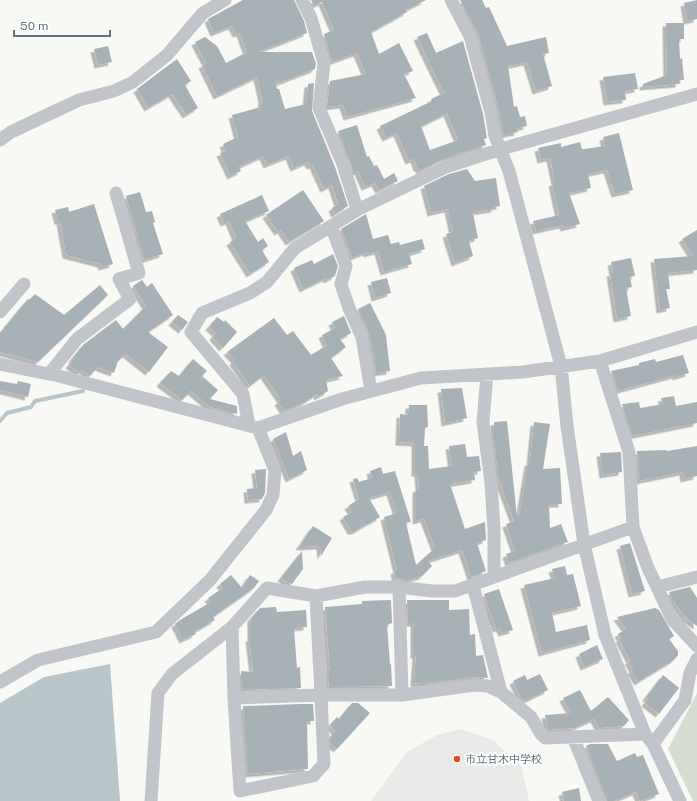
<svg xmlns="http://www.w3.org/2000/svg" width="697" height="801" viewBox="0 0 697 801" font-family="'Public Sans','Noto Sans JP',sans-serif">
<defs>
<filter id="shadow"><feDropShadow dx="-3.5" dy="3.5" stdDeviation="0" flood-color="#0004"/></filter>
</defs>
<rect width="100%" height="100%" fill="#f8f8f5"/>
<path fill="#e9e9e8" d="M461,729L493,740L522,767L529,801H371L407,752L437,735Z"/>
<path fill="#d8ddd4" d="M697,693V801H693L668,749Z"/>
<path fill="#b8c6c9" d="M110,664L120,801H0V703L44,677Z"/>
<g fill="none" stroke-linecap="round" stroke-linejoin="round">
<path stroke="#b8c6c9" stroke-width="4" d="M0,421L7,413L31,407L35,401L83,391"/>
</g>
<path fill="#a8b1b6" fill-rule="evenodd" filter="url(#shadow)" d="M243,0H294L304,21L307,33L258,52H312L316,64L315,69L276,84L277,89H279L285,109L306,104L308,84L314,83L312,111L335,167L348,206L335,214L332,208L338,204L332,185L324,189L313,165L310,166L308,162L294,168L289,156L267,165L263,156L239,167L241,171L231,176L220,153L226,151L223,144L238,137L232,115L261,107L262,99L257,77L217,96L202,65L206,63L195,42L205,37L217,46L226,63L247,52L240,33L236,34L232,26L214,33L208,19Z
M311,0H426L406,10L407,12L371,32L379,54L399,43L413,71L404,74L416,98L347,117L343,105L327,107L330,81L366,74L357,53L332,62L324,34L334,30L322,2L314,6Z
M460,0H482L486,8L489,7L507,46L546,37L549,53L543,54L552,86L536,91L527,62L508,66L514,107L517,106L520,117L525,116L527,126L517,128L518,132L503,135L499,110L478,34Z
M697,0V19L687,21L684,3Z
M666,23H684V39H679L680,59L682,58L684,80H679V84L643,87V84L667,75Z
M427,33L436,53L463,41L483,114L487,138L484,139L486,145L443,159L420,171L419,168H417L414,159L409,161L397,133L386,138L380,126L432,101L431,99L444,93L417,37ZM447,113L458,140L430,150L421,126Z
M108,46L112,62L98,65L94,49Z
M177,59L191,81L185,85L198,108L186,115L172,94L148,108L137,89Z
M635,73L638,89L625,91L626,100L607,102L603,77Z
M357,125L367,157L369,156L374,166L377,165L384,179L394,173L398,181L379,190L375,183L365,187L358,171L354,173L338,131Z
M619,133L633,190L615,194L607,170L588,174L591,188L569,193L580,224L564,228L563,225L536,231L533,221L559,215L552,183L555,182L550,158L541,160L538,148L561,143V147L580,142L582,149H585L605,146L603,137Z
M467,169L475,181L496,178L500,206L494,207L495,209L474,212L473,214L478,238L469,241L473,256L455,263L446,234L453,232L448,209L431,213L424,186L449,174Z
M303,190L324,221L289,242L281,230L278,232L266,215Z
M140,192L146,212L152,211L155,222L153,223L163,254L144,260L126,196Z
M262,195L269,211L245,221L258,242L263,238L268,246L262,250L269,262L250,274L230,242L236,238L229,221L224,223L220,214Z
M94,204L113,264L102,267L101,264L66,255L60,221H58L55,210L68,207L69,212Z
M366,214L373,239L388,235L391,244L399,242L400,245L422,239L425,249L409,254L412,264L384,272L378,251L367,254L366,252L352,258L341,229Z
M697,230V270L668,273L670,289H666L670,308L660,310L654,259L693,256L682,239Z
M333,254L338,266L335,276L327,280L326,278L303,289L294,268L312,260L314,264Z
M631,258L635,276L630,277L632,287L626,288L631,316L617,319L610,273H613L611,262Z
M387,278L391,293L375,298L371,282Z
M142,280L147,287L152,283L173,315L148,332L168,347L149,372L126,354L118,361L114,373L98,367L90,376L83,370L78,372L69,365L73,360L72,359L83,345L116,320L123,329L146,306L133,286Z
M100,285L108,295L38,362L0,352V333L28,299L29,300L35,294L64,315Z
M370,303L386,335L390,371L376,373L370,336L358,309Z
M178,315L188,322L182,330L172,322Z
M344,316L351,333L340,339L346,347L331,358L343,376L326,380L328,391L318,397L317,394L302,404L284,411L278,402L281,400L264,375L250,386L233,362L235,360L227,352L274,318L287,335L293,331L311,355L327,345L322,335L335,328L332,322Z
M217,317L224,322L225,320L237,332L223,348L213,337L216,333L209,327Z
M683,355L689,373L676,377V375L618,391L611,371L639,365V363L655,359L656,362Z
M193,359L207,371L202,376L218,390L210,399L237,406V414L210,407L191,391L182,400L160,383L171,371L179,376Z
M0,381L17,384L18,381L31,384L28,397L0,390Z
M462,388L467,418L445,423L441,389Z
M674,396L676,406L697,402V423L632,436L622,404L639,402L640,408L663,404L661,398Z
M409,405H427L428,427L425,428L424,446H428L429,469L452,466L449,446L465,444L467,457L479,456L481,471L474,472L475,480L450,484L465,529L485,522L486,540L477,543L486,571L471,577L462,550L428,561L432,566L422,576L409,580L396,579L394,571L397,570L384,517L397,513L390,492L369,498L380,517L355,531H351L343,517L352,512L348,506L359,499L353,479L357,478L359,482L372,478L370,471L381,467L383,474L395,471L411,522L406,523L416,565L435,548L424,519L416,521V489L419,488L418,473H415V443L399,442L400,414L408,415Z
M507,421L517,517H519L528,463L530,462L534,422L550,424L543,469L560,468L562,504H549L550,528L561,524L568,542L509,563L506,554L515,551L506,524L514,521L499,480L492,429H494V422Z
M286,432L293,456L301,451L307,470L289,479L273,439Z
M697,446V476L684,479L683,472L639,481L637,451L666,450L667,451Z
M621,452L622,472L603,475L600,453Z
M266,469L265,493L262,499L248,500L247,489L257,488L255,470Z
M313,526L332,538L321,556L320,546L299,547Z
M630,543L645,591L632,594L620,546Z
M302,551L303,569L292,584L288,583L281,578Z
M565,566L567,575L573,574L581,606L552,613L556,632L587,625L590,640L542,653L524,585L555,578L552,569Z
M231,575L242,588L250,575L259,581L254,588L213,617L215,620L194,632L196,634L183,640L175,624L180,620L211,602L208,598L223,588L220,584Z
M690,587L697,598V626L686,618L674,602L669,592Z
M499,589L513,630L502,633L500,628L496,629L484,594Z
M391,600L392,623L387,625L390,664H391L392,686L329,687L328,671H330L325,607L362,604V601Z
M407,600H449V610L469,609L470,635L475,634L476,656L483,655L488,678L474,677L424,684L414,683L416,655H414V623H408Z
M276,607L277,612L306,610L307,627L294,628L297,668L300,667L301,688L242,690L241,671L253,672L249,638H251V618L260,608Z
M655,608L659,610L674,636L669,639L678,651V655L674,660L638,682L631,671L633,669L628,661L630,660L619,639L621,638L618,634L626,629L617,617Z
M597,645L603,659L584,667L579,654Z
M540,674L548,690L525,701L521,698L513,681L525,675L527,680Z
M663,675L679,688L659,714L645,703L648,699L646,697Z
M580,690L591,711L608,697L629,720L624,726L599,728L594,719L574,728L548,730L545,715L571,713L563,698Z
M352,703H358L370,713L337,749L331,744V737L335,731L330,725L337,717L339,719Z
M302,704H313L314,721H307L308,769L247,774L243,706Z
M590,744H608L617,761L635,753L637,757L643,755L659,794L640,801L636,792L614,801H607L586,746Z
M579,788L581,801H564L562,792Z"/>
<g fill="none" stroke-linecap="round" stroke-linejoin="round">
<path stroke="#c1c5c9" stroke-width="13" d="M302,0L311,18L324,63L319,108L343,164L355,203L359,209L446,167L501,149L697,94
M451,0L470,36L491,112L495,136L509,171L561,366L567,426L584,544L605,635L645,734L653,744L680,801
M0,140L11,132L79,100L114,91L133,82L167,55L203,13L225,0
M332,228L346,266L341,284L349,308L362,337L371,391
M0,312L24,284
M600,361L629,452L633,527L648,568L657,587L697,577
M0,364L59,376L258,428L342,399L421,378L523,372L600,361L697,332
M49,374L77,339L130,299L119,279L139,273L116,193
M487,374L483,422L491,483L494,529V577
M249,426L243,394L191,332L202,313L250,293L267,282L295,248L359,209
M473,585L501,692
M399,587L402,695
M657,587L672,619L697,646
M232,627L234,698L240,791L313,776L324,764L321,695H402L475,685L488,686L501,692L531,717L541,734L545,738L645,734
M0,682L38,660L156,632L210,580L266,510L273,495L275,470L258,428
M234,698L321,695L316,596
M573,737L599,801
M653,744L685,700L690,673L697,659
M151,801L158,693L172,674L232,627L267,588L316,596L365,587H399L432,591H455L633,527"/>
</g>
<circle fill="#e34829" stroke="#fff" stroke-width="1.5" cx="457" cy="759" r="4"/>
<g text-anchor="middle" dominant-baseline="central" stroke-width="4" stroke-linejoin="round" paint-order="stroke">
<g font-size="11" fill="#637580" stroke="#fff" text-anchor="start">
<text x="465" y="759">市立甘木中学校</text>
</g>
</g>
<path d="M14 30v6h96v-6" fill="none" stroke="#637580" stroke-width="2"/>
<text x="20" y="30" font-size="12" fill="#637580" stroke="#ffffff" stroke-width="3" paint-order="stroke">50 m</text>
</svg>
